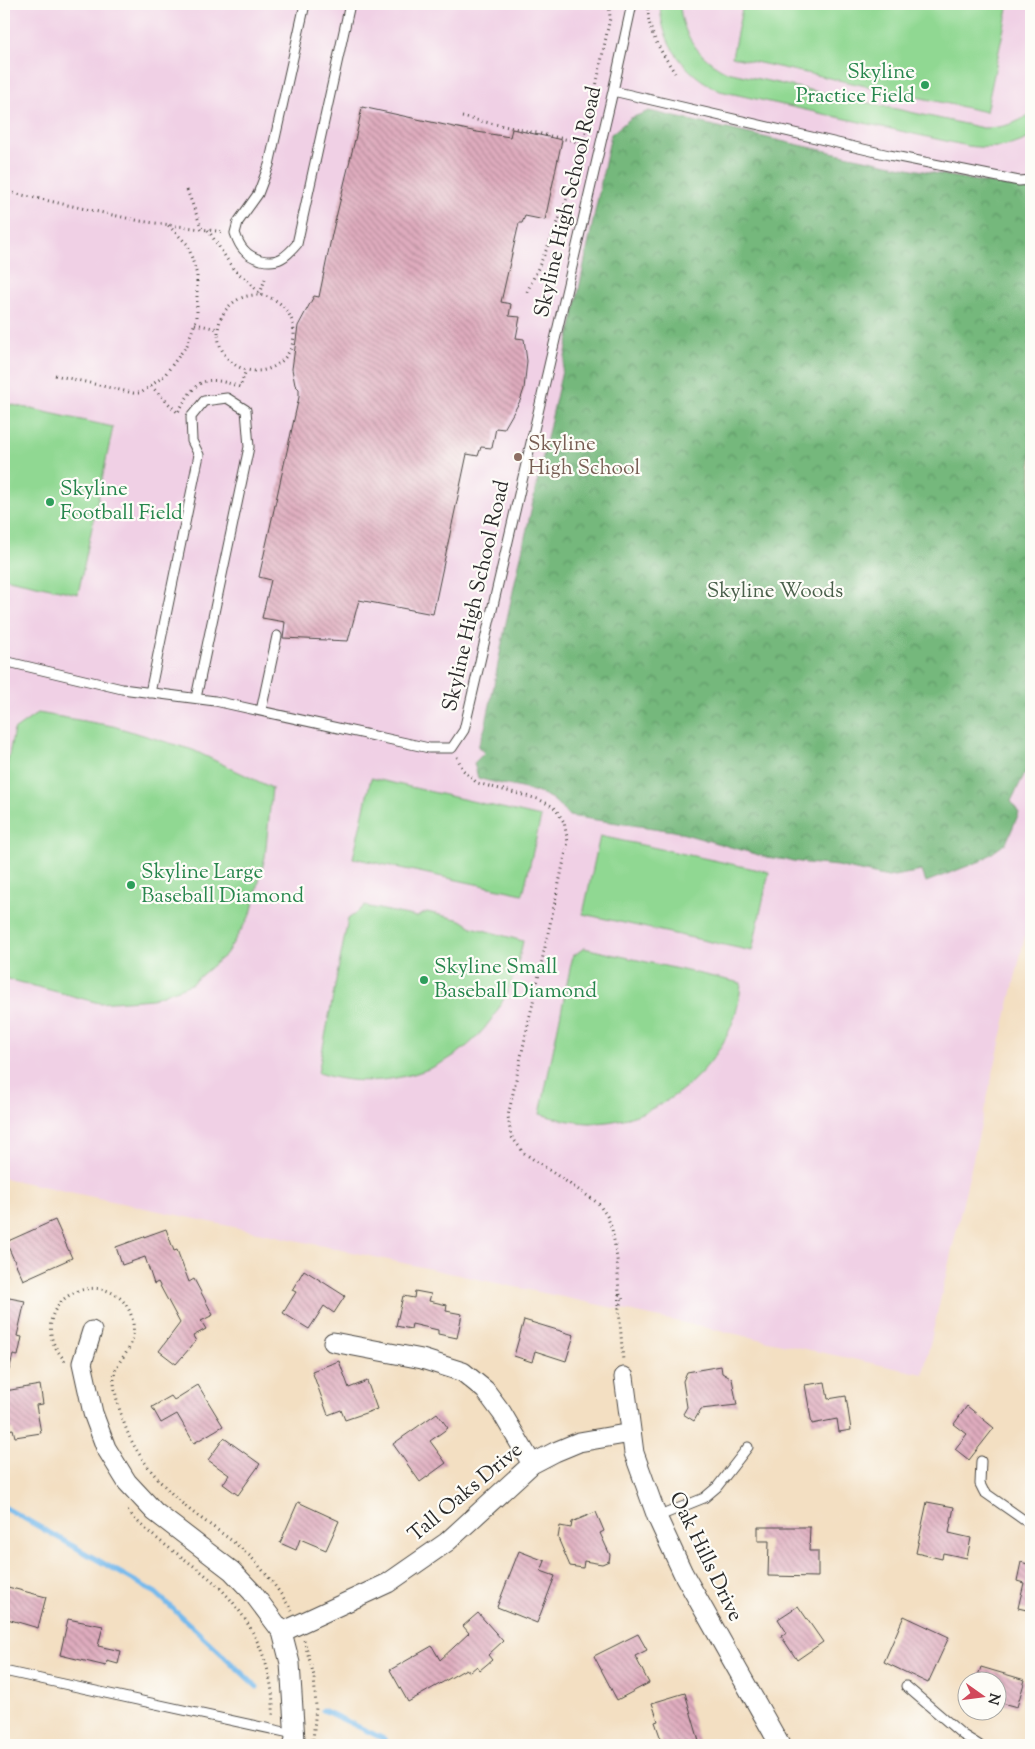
<svg xmlns="http://www.w3.org/2000/svg" width="1035" height="1749" viewBox="0 0 1035 1749" font-family="'Sorts Mill Goudy',serif">
<defs>
<pattern id="forest-crowns" width="20" height="18" patternUnits="userSpaceOnUse" patternTransform="scale(1.25)"><rect width="20" height="18" fill="#74b87c"/><path d="M2 6a3 3 0 1 1 6 0M12 15a3 3 0 1 1 6 0" fill="none" stroke="#5f9666"/></pattern>
<pattern id="building-back-hatch" width="6" height="6" patternUnits="userSpaceOnUse" patternTransform="scale(1.25)"><rect width="6" height="6" fill="#dfacbe"/><path d="M-1 5l2 2M0 0l6 6M5-1l2 2" fill="none" stroke="#b58c9b"/></pattern>
</defs>
<rect width="100%" height="100%" fill="#fdfcf7"/>
<filter id="ink" filterUnits="userSpaceOnUse"><feTurbulence type="fractalNoise" baseFrequency=".02" numOctaves="2"/><feDisplacementMap in="SourceGraphic" scale="10" xChannelSelector="R" yChannelSelector="G"/><feConvolveMatrix kernelMatrix="1 2 1 2 8 2 1 2 1" color-interpolation-filters="sRGB"/></filter>
<filter id="wash" filterUnits="userSpaceOnUse"><feTurbulence type="fractalNoise" baseFrequency=".0096" numOctaves="4" result="noise"/><feDisplacementMap in="SourceGraphic" scale="20" xChannelSelector="R" yChannelSelector="G"/><feGaussianBlur stdDeviation="1.12" result="paint"/><feColorMatrix in="noise" values="0 0 0 0 0 0 0 0 0 0 0 0 0 0 0 0 0 1.4 0 .05"/><feComposite in="paint" operator="in"/></filter>
<g filter="url(#wash)">
<rect width="100%" height="100%" fill="#f3dfc2"/>
<path fill="#f0d0e5" d="M4,4H1031V910L923,1374L4,1178Z"/>
<path fill="url(#forest-crowns)" stroke="#507254" d="M649,111C776,140 903,170 1031,190V769L1026,771L1011,801L1019,813L1006,843L981,861L926,882L922,871L888,877L837,866L807,863L766,857L674,831L569,816C564,810 558,804 552,799C535,788 499,785 478,778L474,763L484,753L478,747L485,728L491,700L506,623L564,362L611,134L631,118Z"/>
<path fill="#90d892" stroke="#5e825e" d="M660,4H680C681,35 700,59 727,72L983,128C1001,128 1017,124 1031,113V137C1011,148 990,149 968,146L720,91C685,74 661,44 660,4Z
M743,4H1009L986,112L732,57Z
M4,403L113,427L78,594L4,578Z
M38,713L113,726L193,750L272,788L265,857L251,914L226,954L191,984L152,999L99,1003L4,978V779L14,730Z
M371,778L541,817L523,894L353,858Z
M600,836L769,872L752,951L583,914Z
M365,906L417,917L427,912L461,920L472,927L523,941C510,1009 472,1063 401,1077C373,1083 345,1082 318,1073L348,919Z
M584,948L741,983C737,1059 664,1124 589,1123C572,1122 556,1119 540,1114L571,964L573,956Z"/>
<g fill="none" stroke-linecap="round" stroke-linejoin="round">
<path stroke="#76baec" stroke-width="5" d="M4,1507L156,1593L257,1687
M323,1710L384,1739L388,1745"/>
</g>
<g id="blocks">
<path fill="url(#building-back-hatch)" d="M362,107L477,132L510,137L512,129L562,140L545,220L525,216L522,223H519L501,302L511,304L509,316L520,317L516,338L524,339L527,361L524,389L520,401L504,429L496,428L492,448L481,447L478,456L467,454L433,614L359,600L348,641L283,638L285,622L262,618L271,580L259,577L299,397V389L295,385L292,369L298,326L314,296L319,297L332,234L358,127Z
M55,1220L72,1258L23,1280L6,1242Z
M166,1229L174,1251L177,1250L189,1282L194,1279L213,1315L201,1321L206,1329L193,1336L196,1341L176,1364L159,1351L180,1323L158,1282L154,1284L145,1257L122,1265L116,1247Z
M304,1270L345,1296L334,1313L324,1306L309,1329L283,1313L296,1292L292,1290Z
M415,1291L431,1294L429,1301L447,1305L446,1311L462,1314L457,1338L438,1334V1330L412,1324L411,1329L396,1326L403,1296L414,1298Z
M4,1297L25,1301L17,1336L22,1337L18,1356L13,1355L9,1370H4Z
M524,1320L574,1335L566,1361L535,1351L532,1362L514,1356Z
M339,1361L349,1388L367,1381L377,1409L345,1420L341,1410L328,1415L312,1371Z
M721,1366L722,1373L732,1379L737,1405L701,1409L694,1421L683,1414L687,1407L683,1381L687,1372Z
M825,1382L828,1399L846,1396L851,1430L839,1432L837,1419L812,1424L805,1385Z
M40,1385L43,1404L36,1405L41,1433L15,1437L13,1429L7,1430L5,1416H9L5,1391Z
M198,1385L223,1426L194,1443L177,1414L161,1423L152,1407L171,1396L174,1400Z
M967,1406L994,1428L969,1460L955,1449L967,1434L954,1424Z
M437,1413L448,1428L430,1441L446,1463L420,1482L393,1444Z
M224,1438L260,1464L238,1495L223,1484L229,1475L208,1460Z
M298,1502L339,1521L326,1550L300,1539L296,1550L280,1543Z
M927,1502L954,1507L949,1533L971,1538L967,1558L943,1553L942,1559L916,1553Z
M596,1512L604,1531L600,1533L610,1555L609,1561L602,1564L584,1561L583,1568L570,1566L558,1538L560,1526L571,1528L572,1522Z
M758,1527H810L809,1551H818V1577L768,1576L769,1541H758Z
M519,1551L545,1561L541,1571L555,1576L537,1623L497,1607Z
M1021,1562L1031,1565V1611L1018,1608L1024,1583L1017,1581Z
M4,1586L46,1597L38,1628L4,1618Z
M798,1606L823,1642L797,1660L781,1636L787,1633L778,1619Z
M478,1613L503,1641L488,1655L492,1660L480,1670L477,1666L470,1672L466,1669L408,1702L390,1670L432,1646L440,1660L469,1633L463,1626Z
M904,1616L949,1637L928,1683L884,1662Z
M68,1619L103,1626L98,1646L121,1651L118,1664L107,1661L106,1666L60,1655Z
M638,1634L647,1650L635,1656L649,1683L617,1700L594,1656Z
M981,1667L1025,1680L1017,1707L998,1702V1682H976Z
M685,1693L699,1741L685,1745H663L655,1722L658,1721L652,1703Z"/>
</g>
</g>
<g filter="url(#ink)">
<use href="#blocks" fill-opacity="0" stroke="#494642" stroke-width="1"/>
<g fill="none" stroke-linecap="round" stroke-linejoin="round">
<defs>
<path id="lane" d="M305,4L269,165L258,194L238,222L235,233C237,239 240,246 244,250C249,256 254,258 261,260C278,264 286,257 297,244L350,4
M613,91L889,155L1019,181L1031,180
M4,661L122,689L215,701L429,748H452L464,730L613,91L632,4
M150,693L199,455L192,441L191,417L204,401L227,398L246,410L249,447L196,698
M261,711L277,636
M981,1461L980,1484L984,1492L1031,1525
M657,1517L704,1498L717,1487L748,1447
M4,1671L294,1734
M906,1686L963,1735L979,1745"/>
<path id="street" d="M92,1331L82,1363L93,1413L106,1448L127,1482L155,1512L232,1571L252,1592L282,1632L290,1663L295,1740L293,1745
M333,1342L422,1359L463,1372L485,1390L502,1413L532,1464
M624,1377L634,1453L657,1517L683,1573L780,1745
M282,1632L388,1583L447,1542L532,1464L555,1452L579,1442L631,1433"/>
</defs>
<use href="#lane" stroke="#494642" stroke-width="11"/>
<use href="#street" stroke="#494642" stroke-width="21"/>
<path stroke="#494642" stroke-width="3" stroke-dasharray="1 4" stroke-linecap="butt" d="M648,4C646,31 661,51 675,73
M462,117L583,143
M187,190L202,229
M4,191L140,221L224,232
M208,230L234,270L247,280L260,294
M527,292C541,262 555,232 566,201C587,142 597,79 610,18L609,4
M260,294L265,279
M218 333a38 38 0 1 1 76 0a38 38 0 1 1-76 0Z
M195,324L218,329
M55,375L133,393H141L164,376L187,345L197,317V275L188,245L168,225
M151,386L178,413C196,379 204,374 240,387L246,370
M457,757L463,770L477,783L538,799L554,807L564,822L568,842L508,1116L511,1136L524,1153L598,1203L607,1216L612,1229L617,1258L619,1293L623,1300L619,1308L623,1361
M619,1294V1307
M65,1361C59,1353 52,1344 51,1334C45,1296 94,1274 121,1299C134,1311 137,1333 129,1348C123,1359 115,1364 114,1378C113,1392 123,1422 129,1436C143,1465 167,1491 191,1511C211,1526 233,1540 251,1557C267,1574 280,1592 292,1611
M128,1511C154,1542 191,1560 219,1587C253,1621 275,1668 273,1717
M304,1640L314,1676L316,1707L313,1740"/>
<use href="#lane" stroke="#fff" stroke-width="9"/>
<use href="#street" stroke="#fff" stroke-width="19"/>
</g>
</g>
<g fill="#2e9e5b" stroke="#fdfcf7" stroke-width="2">
<circle cx="925" cy="85" r="5"/>
<circle cx="50" cy="502" r="5"/>
<circle cx="131" cy="885" r="5"/>
<circle cx="424" cy="980" r="5"/>
</g>
<circle fill="#8d6e63" stroke="#fdfcf7" stroke-width="2" cx="518" cy="457" r="5"/>
<g text-anchor="middle" dominant-baseline="central" stroke-width="4.5" stroke-linejoin="round" paint-order="stroke">
<g font-size="21" fill="#27864d" stroke="#fdfcf7" text-anchor="start">
<text x="915" y="73" text-anchor="end">Skyline<tspan x="915" dy="24">Practice Field</tspan></text>
<text x="60" y="490">Skyline<tspan x="60" dy="24">Football Field</tspan></text>
<text x="141" y="873">Skyline Large<tspan x="141" dy="24">Baseball Diamond</tspan></text>
<text x="434" y="968">Skyline Small<tspan x="434" dy="24">Baseball Diamond</tspan></text>
</g>
<g font-size="21" fill="#2b2b2b" stroke="#fdfcf7">
<text transform="translate(569 202) rotate(-77)">Skyline High School Road</text>
<text transform="translate(477 596) rotate(-77)">Skyline High School Road</text>
<text transform="translate(466 1493) rotate(-40)">Tall Oaks Drive</text>
<text transform="translate(705 1557) rotate(64)">Oak Hills Drive</text>
</g>
<g font-size="21" fill="#785e54" stroke="#fdfcf7" text-anchor="start">
<text x="528" y="445">Skyline<tspan x="528" dy="24">High School</tspan></text>
</g>
<g font-size="21" fill="#495f4a" stroke="#fdfcf7">
<text x="775" y="592">Skyline Woods</text>
</g>
</g>
<rect width="1035" height="1749" fill="none" stroke="#fdfcf7" stroke-width="20"/>
<g transform="translate(982 1696) rotate(104)"><circle r="24" fill="#fdfcf7" stroke="#a9a8a5"/>
<path d="M0-4L9 19L0 12L-9 19Z" fill="#d1495b"/>
<text y="-8" font-size="14" font-weight="bold" text-anchor="middle" fill="#2b2b2b">N</text>
</g>
</svg>
